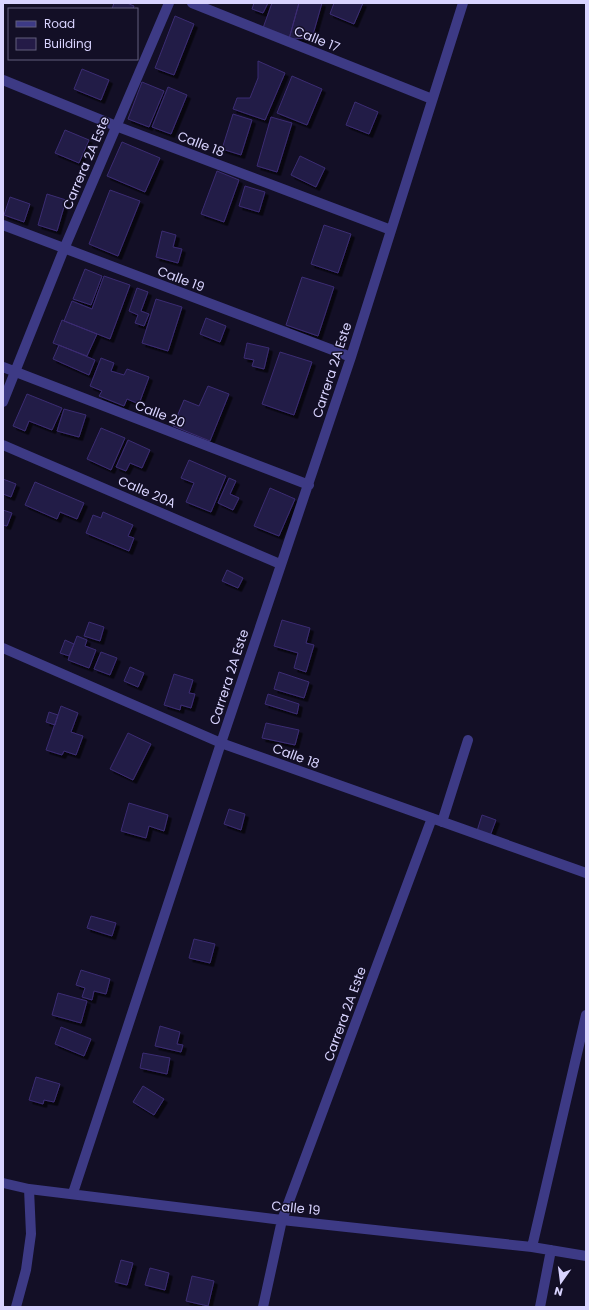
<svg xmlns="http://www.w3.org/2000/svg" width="589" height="1310" viewBox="0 0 589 1310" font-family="Poppins,sans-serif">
<defs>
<filter id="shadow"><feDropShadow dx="3.5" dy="3.5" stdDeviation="0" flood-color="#0009"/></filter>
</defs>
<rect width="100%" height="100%" fill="#130f26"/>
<path fill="#241b47" stroke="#3b2d73" filter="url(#shadow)" d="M114,3H127L134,6L133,9H112Z
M254,3H268L263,13L252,9Z
M272,3H299L289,39L263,28Z
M299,3H322L312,38L289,39Z
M334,3H363L354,24L330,14Z
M175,16L194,24L174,75L155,68Z
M258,61L285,73L265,120L233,109L237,98H250L258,78Z
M82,69L109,80L101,100L74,89Z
M292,76L322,89L307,125L277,113Z
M142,82L164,91L149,127L128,119Z
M168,87L187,95L171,134L152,127Z
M355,102L378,112L369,134L346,125Z
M233,114L252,120L241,155L222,149Z
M271,117L292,123L277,172L257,166Z
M65,130L89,140L79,163L55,153Z
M122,142L160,158L145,192L107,176Z
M300,156L325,168L316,187L291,175Z
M217,171L239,180L224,222L201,214Z
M245,186L265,192L259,212L239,206Z
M110,190L140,201L118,256L89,244Z
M47,194L66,200L57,231L38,225Z
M10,197L30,204L24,222L4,215Z
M324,225L351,234L338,273L311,264Z
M162,231L176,235L173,247L182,249L178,263L156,257Z
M85,269L102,276L91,305L73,299Z
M104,276L130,285L110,339L64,321L72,301L92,309Z
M302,277L334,287L318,336L286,325Z
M137,288L148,292L141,311L149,314L144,326L135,323L138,315L129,311Z
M156,299L182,307L168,351L142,343Z
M206,318L226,326L220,342L200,334Z
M62,320L97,334L87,356L53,343Z
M247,343L269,348L264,369L252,366L254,360L244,358Z
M59,345L95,360L89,375L53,359Z
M280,352L312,362L294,415L262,404Z
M101,358L114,363L111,371L124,375L127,369L149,377L139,404L127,399L124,406L99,396L102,391L90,386Z
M208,386L229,394L210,441L173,426L184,400L199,406Z
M27,394L62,408L52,430L29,421L25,431L13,426Z
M64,409L86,415L79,437L57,431Z
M101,428L125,438L111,470L87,459Z
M128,440L150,450L142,468L130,463L126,471L116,467Z
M189,460L226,476L211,512L186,502L194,483L181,478Z
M229,478L236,481L230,494L239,498L233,510L218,503Z
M3,479L16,484L11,497L3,494Z
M35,482L84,503L77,519L60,512L57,519L25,505Z
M270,488L295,499L279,536L254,526Z
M3,510L12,513L7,526L3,525Z
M103,512L133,525L128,536L134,538L129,551L86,533L93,515L101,518Z
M227,570L243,578L238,588L222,581Z
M282,620L310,628L306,643L314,645L306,672L294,668L298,653L274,646Z
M89,622L104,627L100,641L84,636Z
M77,636L87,640L85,646L96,650L89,668L68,660Z
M65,640L74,644L69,656L60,653Z
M101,652L117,658L110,675L94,669Z
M130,667L144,673L138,687L124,681Z
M279,672L309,682L304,698L274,689Z
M174,674L193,680L189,693L195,694L191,708L181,705L180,710L164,705Z
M268,694L299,704L297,714L265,704Z
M61,706L78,713L71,732L83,736L76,755L64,751L62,755L46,750Z
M49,712L58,715L55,725L46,722Z
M266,723L299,730L295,745L262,738Z
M128,733L151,744L133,780L110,769Z
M129,803L168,815L164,831L149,826L146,838L121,831Z
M229,809L245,814L241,830L224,824Z
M482,815L496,820L490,836L477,831Z
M91,916L116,923L112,936L87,928Z
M194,939L215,944L210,963L189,958Z
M81,970L110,979L106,994L94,991L92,1000L82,997L85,988L76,985Z
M58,993L87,1001L81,1023L52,1015Z
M160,1026L180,1032L177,1044L183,1045L181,1052L155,1046Z
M61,1027L91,1039L84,1056L55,1044Z
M143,1053L170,1058L167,1074L140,1068Z
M36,1077L60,1084L54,1102L44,1100L43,1104L29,1100Z
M143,1086L164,1099L154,1115L133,1102Z
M121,1260L133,1263L127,1285L115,1282Z
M150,1268L169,1273L165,1290L145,1285Z
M192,1276L214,1281L208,1306L186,1301Z"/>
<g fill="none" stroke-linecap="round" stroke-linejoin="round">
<path stroke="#3d3a85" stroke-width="10" d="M192,3L432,99
M3,80L116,126L391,230
M3,225L351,357
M3,367L309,485
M3,402L64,249L169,3
M3,445L280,564
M3,648L221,743L586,873
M442,822L468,740
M3,1183L29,1189L282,1220L532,1247L586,1256
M73,1193L221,743L351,357L463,3
M532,1247L586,1015
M16,1307L26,1270L31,1234L29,1189
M263,1307L282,1220L432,818
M540,1307L551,1250"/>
</g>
<g text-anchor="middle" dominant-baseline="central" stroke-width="3" stroke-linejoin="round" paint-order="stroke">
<g font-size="13" fill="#d9d4ff" stroke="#130f26">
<text transform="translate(317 39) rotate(22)">Calle 17</text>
<text transform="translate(201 144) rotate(21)">Calle 18</text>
<text transform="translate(86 163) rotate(-67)">Carrera 2A Este</text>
<text transform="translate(181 279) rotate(21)">Calle 19</text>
<text transform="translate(332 370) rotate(-72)">Carrera 2A Este</text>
<text transform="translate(160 414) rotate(21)">Calle 20</text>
<text transform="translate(147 492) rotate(23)">Calle 20A</text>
<text transform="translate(229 677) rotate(-72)">Carrera 2A Este</text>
<text transform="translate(296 756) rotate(20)">Calle 18</text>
<text transform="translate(345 1014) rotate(-70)">Carrera 2A Este</text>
<text transform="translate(296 1208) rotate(6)">Calle 19</text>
</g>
</g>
<rect width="589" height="1310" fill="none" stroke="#d9d4ff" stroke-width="8"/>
<rect x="8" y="8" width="130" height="52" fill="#130f26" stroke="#625e7d"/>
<rect x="16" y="21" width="20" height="6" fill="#3d3a85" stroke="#625e7d"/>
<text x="44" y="28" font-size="12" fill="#d9d4ff">Road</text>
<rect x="16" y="38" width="20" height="12" fill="#241b47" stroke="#625e7d"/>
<text x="44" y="48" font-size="12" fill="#d9d4ff">Building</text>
<g transform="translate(561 1282) rotate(194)" stroke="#130f26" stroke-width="3" paint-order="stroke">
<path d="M0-3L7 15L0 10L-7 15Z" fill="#d9d4ff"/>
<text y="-6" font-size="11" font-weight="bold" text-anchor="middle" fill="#d9d4ff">N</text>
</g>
</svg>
